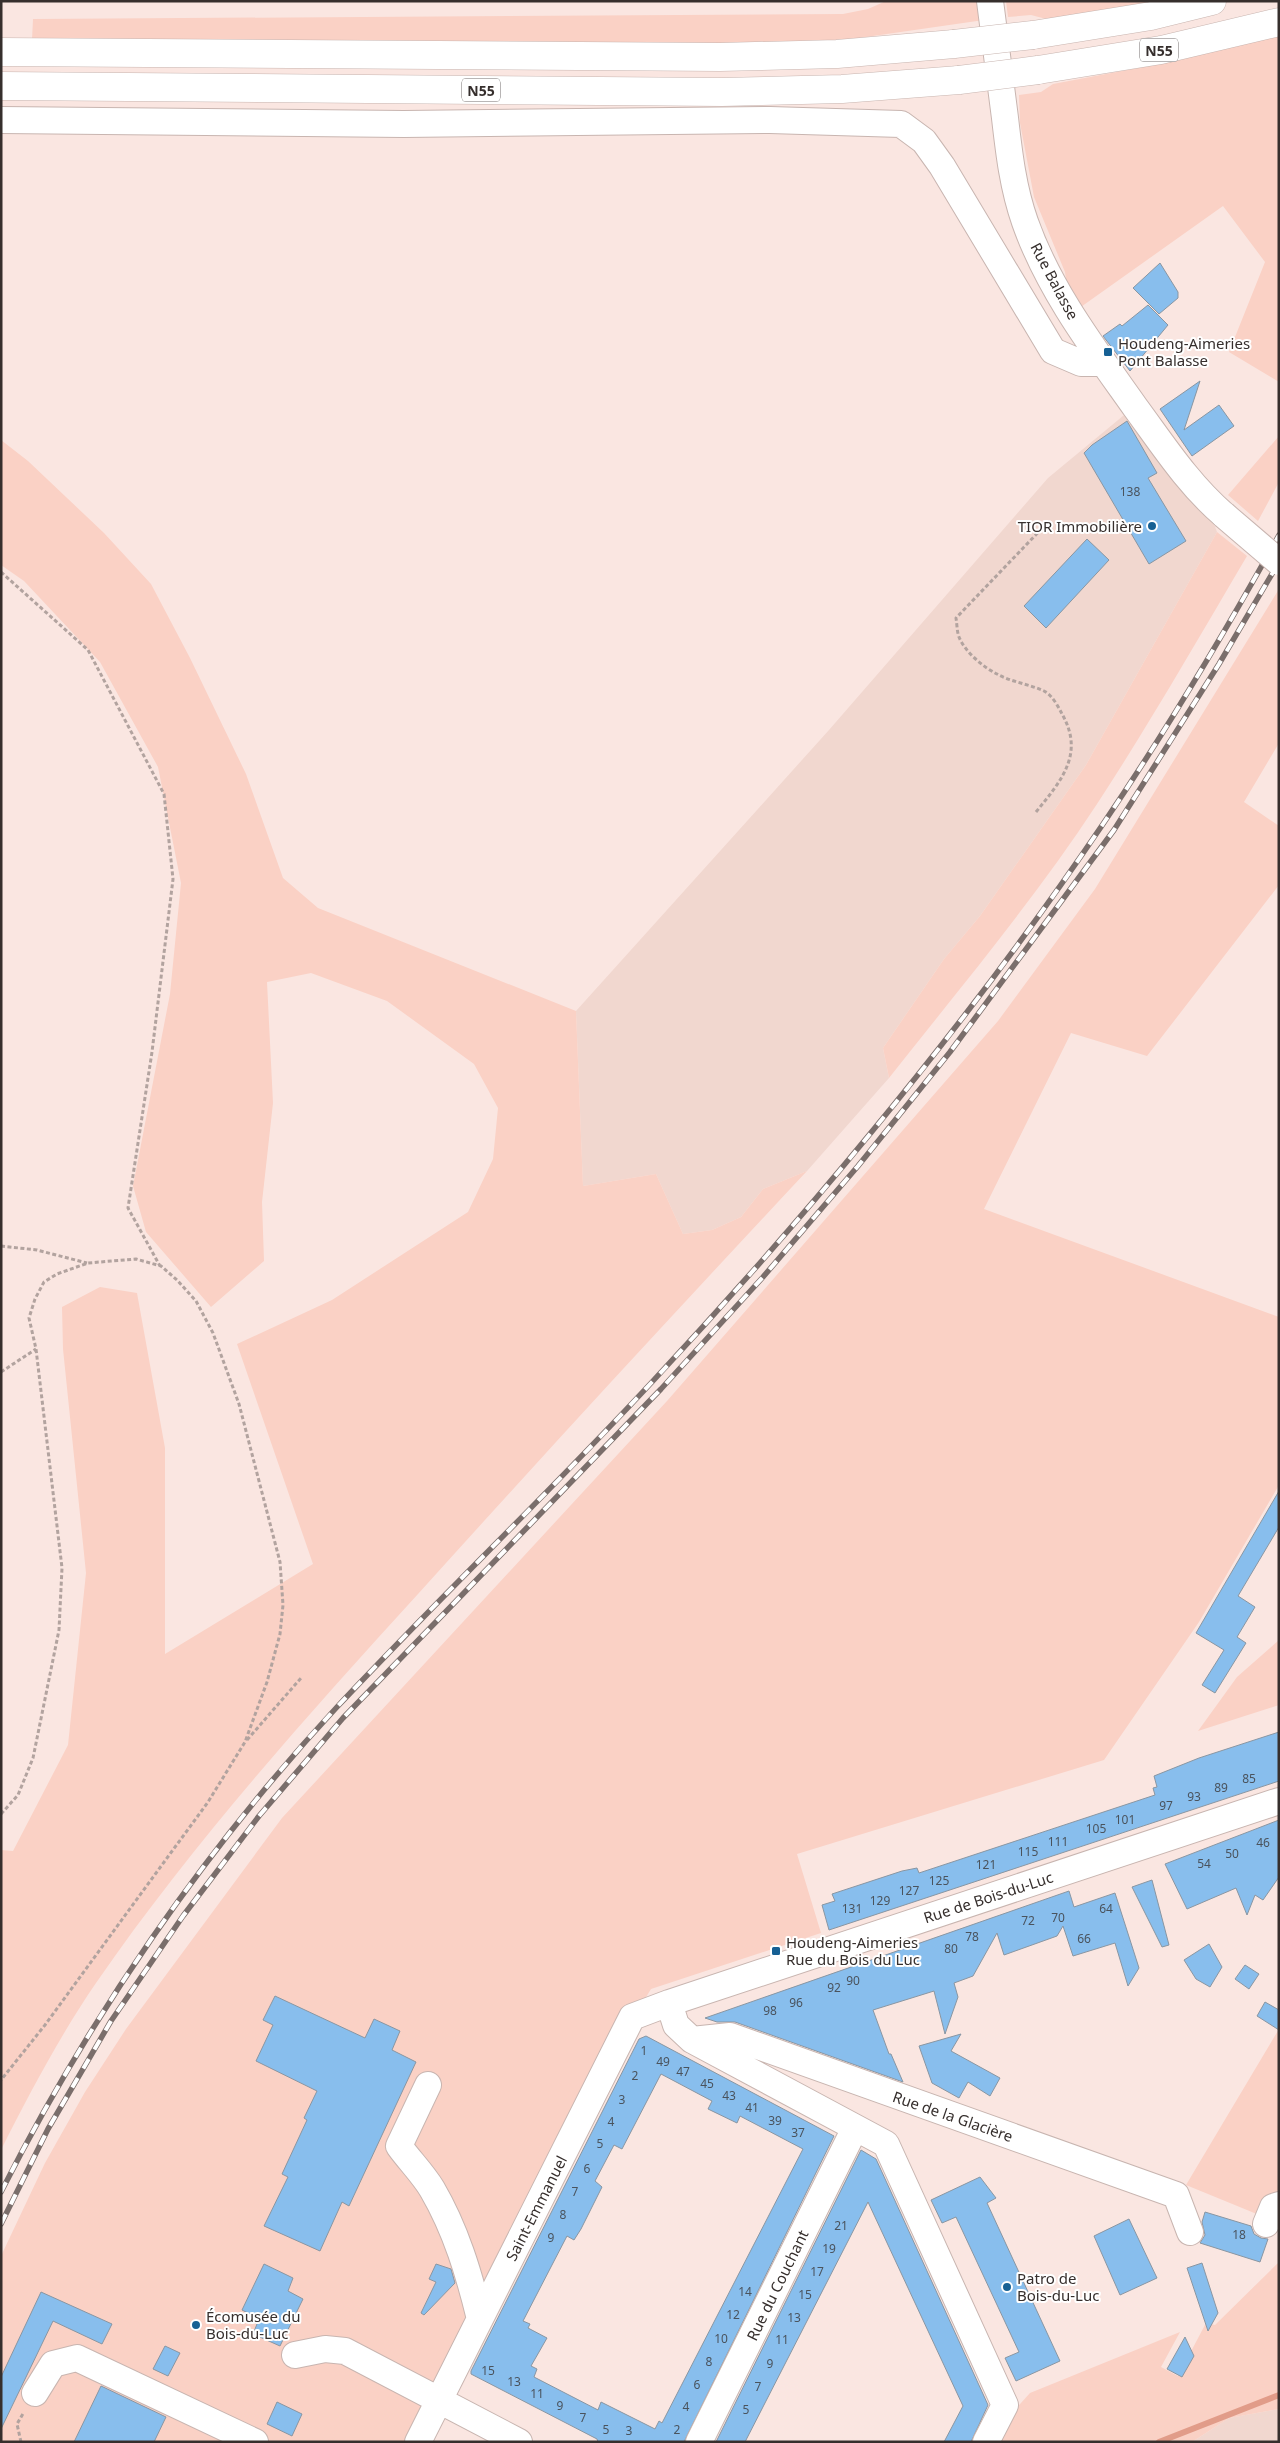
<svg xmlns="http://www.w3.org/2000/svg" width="1280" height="2443" viewBox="0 0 1280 2443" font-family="'Noto Sans',sans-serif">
<rect width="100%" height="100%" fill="#fae6e1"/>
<path fill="#f1d7cf" d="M1135,406L1205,499L1217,532L1086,765L980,916L944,959L883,1048L889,1078L807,1171L763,1189L741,1217L712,1230L683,1234L656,1174L583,1186L576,1011L829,730L1048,478Z
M1279,2409V2442H1192L1229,2418Z"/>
<path fill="#fad1c5" d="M886,1H981L984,20L852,39L722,45L32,40L33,19L843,14L868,9Z
M1006,1H1154L1054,21L1031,15L1008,17Z
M1279,35V382L1229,352L1265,262L1223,206L1071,314L1065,272L1034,197L1020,123L1019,95L1041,92L1053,84L1159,64Z
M1279,436V482L1258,521L1228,495Z
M1,440L28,461L104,533L151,584L190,658L246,774L283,878L318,908L576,1011L583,1186L656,1174L683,1234L712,1230L741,1217L763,1189L807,1171C676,1311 546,1452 418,1594C304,1719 192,1844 96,1983C61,2034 29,2094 1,2150V1850L13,1851L68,1745L86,1573L63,1349L62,1307L100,1287L137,1293L165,1448V1654L313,1564L237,1344L332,1300L468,1212L493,1159L498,1108L474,1064L387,1001L311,973L267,982L273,1103L262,1202L264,1261L211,1307L146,1232L133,1186L170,994L181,883L158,767L100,662L24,581L1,565Z
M1217,532L1247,556C1198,639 1150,723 1097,804C1034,900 960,988 889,1078L883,1048L944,959L980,916L1086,765Z
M1279,589V743L1244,802L1279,826V885L1147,1056L1071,1033L984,1209L1279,1317V1485L1199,1622L1104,1760L797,1854L821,1933L651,1989L627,2028L418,2442H1V2256L45,2163L85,2092L126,2029L282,1818L667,1401L998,1021L1095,889Z
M1279,1640V1705L1198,1731L1237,1677Z
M1279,2029V2223L1186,2185Z
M1279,2262V2409L1229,2418L1192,2442H986L1030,2393L1180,2332L1161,2367L1178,2376L1206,2323L1215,2325Z"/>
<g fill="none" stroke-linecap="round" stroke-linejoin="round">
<path stroke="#e19c89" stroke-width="6" d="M1159,2442L1279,2395"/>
</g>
<path fill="#88beed" stroke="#8996a2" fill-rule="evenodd" d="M1160,263L1178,292V298L1159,314L1133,288Z
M1148,305L1168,325L1130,371L1103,336L1120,324L1122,326Z
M1200,381L1184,430L1219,405L1234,426L1192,456L1160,409Z
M1127,421L1157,473L1148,478L1186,541L1149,564L1084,453L1092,445Z
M1087,539L1109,560L1046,628L1024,606Z
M1279,1491V1527L1238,1596L1255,1607L1237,1637L1246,1643L1215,1693L1202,1685L1224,1650L1196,1633Z
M1279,1732V1781L829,1930L822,1905L835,1901L832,1894L902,1871L917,1868L919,1873L1155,1795L1153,1788L1157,1787L1154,1776L1199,1758Z
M1279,1820V1877L1263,1900L1255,1895L1247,1915L1236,1888L1187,1909L1165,1864Z
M1152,1880L1169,1945L1162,1947L1132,1887Z
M1069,1891L1074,1907L1115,1893L1139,1968L1128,1986L1115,1943L1073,1956L1063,1926L1057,1936L1004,1955L997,1933L973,1976L954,1983L958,1997L945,2034L934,1991L873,2010L889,2054H891L903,2082L735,2022H717L705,2018Z
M1209,1944L1222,1967L1210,1987L1196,1979L1184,1960Z
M1245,1965L1259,1974L1249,1989L1235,1979Z
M275,1996L365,2038L374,2019L400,2031L392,2050L416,2062L349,2206L342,2202L320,2251L264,2226L288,2177L282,2174L307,2120L304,2118L317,2091L256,2061L273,2025L263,2020Z
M1265,2002L1279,2010V2030L1257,2016Z
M961,2034L951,2051L1000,2078L990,2096L968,2082L959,2098L932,2083L919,2046Z
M646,2036L834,2136L684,2442H598L597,2439L471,2374V2371L639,2039ZM661,2074L712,2101L708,2109L737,2123L740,2116L803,2149L662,2423L659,2421L655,2429L601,2402L598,2410L534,2377L537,2369L531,2366L547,2338L528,2328L530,2324L523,2321L567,2236L574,2240L581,2229L602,2187L595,2181L614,2145L622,2149Z
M861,2150L876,2159L988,2405L971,2442H944L963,2406L868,2202L745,2442H716Z
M980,2177L996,2198L987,2203L1060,2361L1016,2381L1005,2358L1019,2352L956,2217L942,2223L931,2200Z
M1205,2212L1251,2226L1254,2234L1261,2238L1268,2239L1260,2262L1200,2243L1205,2235L1202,2222Z
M1129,2219L1157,2278L1120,2295L1094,2236Z
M1202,2263L1218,2313L1208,2331L1187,2268Z
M264,2264L293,2278L288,2291L303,2299L280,2346L253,2334L257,2324L252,2321L254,2316L242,2310Z
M436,2264L451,2269L455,2283L424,2315L421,2313L436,2282L429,2279Z
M41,2292L112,2324L102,2344L53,2321L1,2429V2377Z
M1185,2337L1194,2356L1182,2377L1167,2369Z
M165,2346L180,2353L168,2376L153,2369Z
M101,2386L166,2417L154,2442H74Z
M277,2402L302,2414L292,2436L267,2424Z"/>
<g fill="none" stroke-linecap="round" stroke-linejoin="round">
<defs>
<path id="minor" d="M990,1C995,40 1000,79 1005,118C1009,153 1013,188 1025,222C1049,290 1094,349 1135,407C1163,445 1188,484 1224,515
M1,120L404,124L770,120L901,124L924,141L942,166L1053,351L1081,363H1102
M669,2003L676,2025L692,2040L886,2144L1005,2405L986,2442
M692,2040L730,2036L1176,2195L1190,2232
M428,2085L399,2146C409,2160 423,2174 432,2189C456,2230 469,2274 480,2319
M1266,2224L1273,2207L1279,2205
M295,2355L325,2349L345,2351L519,2442
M35,2393L53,2364L77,2358L255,2442
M418,2442L632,2017L669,2003L1279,1801
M699,2442L855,2128"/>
<path id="highway" d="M1033,35L1151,16L1212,1
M1,52L720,57L837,54L954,44
M1038,70L1161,50L1279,22
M1,86L722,92L842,89L959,80"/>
</defs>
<use href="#minor" stroke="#c8b5b0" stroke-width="28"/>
<use href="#highway" stroke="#c8b5b0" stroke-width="29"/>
<path stroke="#b2a39f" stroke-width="3" stroke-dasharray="4 2.5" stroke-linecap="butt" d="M1,572L88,650L164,794L173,879L152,1052L128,1208L160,1266
M1036,812C1061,781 1085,754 1062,714C1058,706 1052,695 1044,691C1029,684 1011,682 997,674C983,667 965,652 959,637C957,632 957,624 956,618L1049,521
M1,1246L37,1250L87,1263
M1,1372L36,1349
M247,1740L301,1678
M1,1814L18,1795L33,1758L59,1630L62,1568L36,1349L29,1318L35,1299L44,1282L57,1274L88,1263L136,1259L161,1266L177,1280L196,1301L213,1333L239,1404L280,1562L283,1605L280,1634L267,1682L245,1742L208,1802L45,2025L1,2080
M21,2442L17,2424L24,2412"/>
<use href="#minor" stroke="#fff" stroke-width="26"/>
<use href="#highway" stroke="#fff" stroke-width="28"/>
<defs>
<path id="rail" d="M1,2192C89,2018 204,1850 337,1707C440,1597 550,1492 652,1382C815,1207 969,1022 1103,824C1166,731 1224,634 1279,535
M1,2224L48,2129L111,2021L183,1916L259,1816L343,1718L661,1389L763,1277L858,1166L950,1052L1114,830L1219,664L1279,562"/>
</defs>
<use href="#rail" stroke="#7a6e6b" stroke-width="5.5"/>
<use href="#rail" stroke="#fff" stroke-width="4" stroke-dasharray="11" stroke-linecap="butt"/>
<defs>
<path id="minor-bridge" d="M1224,515L1279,562"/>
<path id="highway-bridge" d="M954,44L1033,35
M959,80L1038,70"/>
</defs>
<use href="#minor-bridge" stroke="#c8b5b0" stroke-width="28" stroke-linecap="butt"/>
<use href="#highway-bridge" stroke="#c8b5b0" stroke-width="29" stroke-linecap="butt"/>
<use href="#minor-bridge" stroke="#fff" stroke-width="26"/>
<use href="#highway-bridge" stroke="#fff" stroke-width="28"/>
</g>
<g fill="#166094" stroke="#fff" stroke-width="2">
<rect x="1103" y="347" width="10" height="10" rx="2.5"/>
<circle cx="1152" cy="526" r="5"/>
<rect x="771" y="1946" width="10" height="10" rx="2.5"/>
<circle cx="1007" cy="2287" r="5"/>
<circle cx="196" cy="2325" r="5"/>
</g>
<g text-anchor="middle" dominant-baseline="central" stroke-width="4" stroke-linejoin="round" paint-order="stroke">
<g font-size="12" fill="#4a535d">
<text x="1130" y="491">138</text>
<text x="1249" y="1778">85</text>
<text x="1221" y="1787">89</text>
<text x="1194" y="1796">93</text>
<text x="1166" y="1805">97</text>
<text x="1125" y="1819">101</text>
<text x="1096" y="1828">105</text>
<text x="1058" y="1841">111</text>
<text x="1263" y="1842">46</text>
<text x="1028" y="1851">115</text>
<text x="1232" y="1853">50</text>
<text x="1204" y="1863">54</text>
<text x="986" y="1864">121</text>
<text x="939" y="1880">125</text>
<text x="909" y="1890">127</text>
<text x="880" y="1900">129</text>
<text x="852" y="1908">131</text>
<text x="1106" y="1908">64</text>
<text x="1058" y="1917">70</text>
<text x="1028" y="1920">72</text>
<text x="972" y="1936">78</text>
<text x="1084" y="1938">66</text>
<text x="951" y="1948">80</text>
<text x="853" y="1980">90</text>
<text x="834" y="1987">92</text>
<text x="796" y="2002">96</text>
<text x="770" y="2010">98</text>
<text x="644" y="2050">1</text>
<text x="663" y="2061">49</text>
<text x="683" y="2071">47</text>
<text x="635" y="2075">2</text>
<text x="707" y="2083">45</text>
<text x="729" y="2095">43</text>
<text x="622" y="2099">3</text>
<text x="752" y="2107">41</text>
<text x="775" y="2120">39</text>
<text x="611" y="2121">4</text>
<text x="798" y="2132">37</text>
<text x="600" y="2143">5</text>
<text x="587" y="2168">6</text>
<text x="575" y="2191">7</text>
<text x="563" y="2214">8</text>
<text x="841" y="2225">21</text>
<text x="1239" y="2234">18</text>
<text x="551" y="2237">9</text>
<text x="829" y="2248">19</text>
<text x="817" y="2271">17</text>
<text x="745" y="2291">14</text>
<text x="805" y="2294">15</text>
<text x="733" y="2314">12</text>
<text x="794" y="2317">13</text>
<text x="721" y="2338">10</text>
<text x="782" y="2339">11</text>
<text x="709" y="2361">8</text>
<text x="770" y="2363">9</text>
<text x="488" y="2370">15</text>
<text x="514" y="2381">13</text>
<text x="697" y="2384">6</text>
<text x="758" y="2386">7</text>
<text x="537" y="2393">11</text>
<text x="560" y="2405">9</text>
<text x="686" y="2406">4</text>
<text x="746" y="2409">5</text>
<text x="583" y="2417">7</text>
<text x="606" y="2429">5</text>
<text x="677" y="2429">2</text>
<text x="629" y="2430">3</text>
</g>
<g fill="#fff" stroke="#726d6c" stroke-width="1">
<rect x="1140" y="38.5" width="38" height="23" rx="4"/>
<rect x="462" y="78.5" width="38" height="23" rx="4"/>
</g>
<g font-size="14" font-weight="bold" fill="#362f2d">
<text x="1159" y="50">N55</text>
<text x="481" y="90">N55</text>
</g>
<g font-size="15" fill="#362f2d" stroke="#fff">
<text transform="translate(1055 281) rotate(62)">Rue Balasse</text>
<text transform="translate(988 1897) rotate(-18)">Rue de Bois-du-Luc</text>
<text transform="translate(953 2116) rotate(19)">Rue de la Glacière</text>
<text transform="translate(536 2208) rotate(-63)">Saint-Emmanuel</text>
<text transform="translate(777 2285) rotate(-64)">Rue du Couchant</text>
</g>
<g font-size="15" fill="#362f2d" stroke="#fff" text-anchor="start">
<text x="1118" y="343">Houdeng-Aimeries<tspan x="1118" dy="17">Pont Balasse</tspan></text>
<text x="1142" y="526" text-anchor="end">TIOR Immobilière</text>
<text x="786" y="1942">Houdeng-Aimeries<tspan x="786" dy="17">Rue du Bois du Luc</tspan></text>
<text x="1017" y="2278">Patro de<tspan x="1017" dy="17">Bois-du-Luc</tspan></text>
<text x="206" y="2316">Écomusée du<tspan x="206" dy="17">Bois-du-Luc</tspan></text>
</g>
</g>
<rect width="1280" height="2443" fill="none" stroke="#362f2d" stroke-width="5"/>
</svg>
